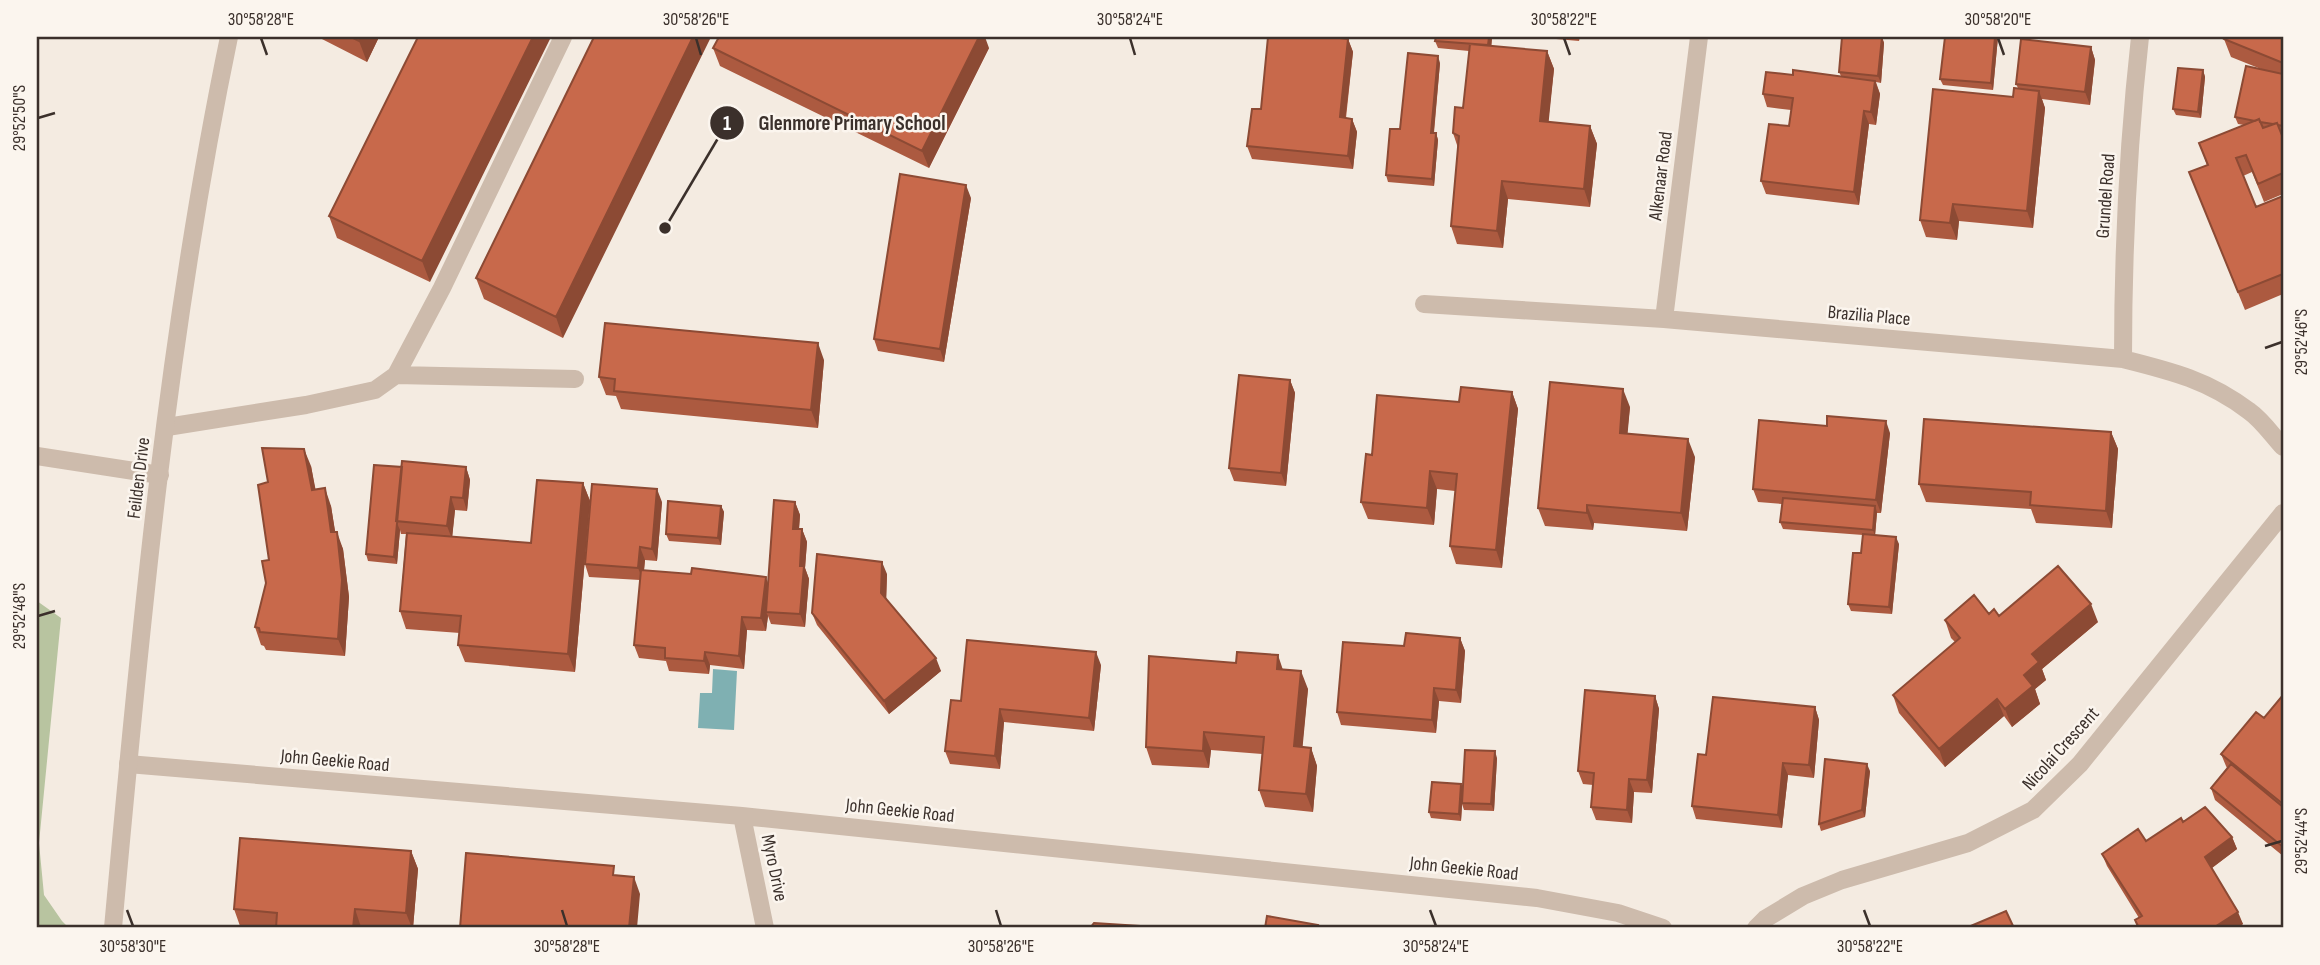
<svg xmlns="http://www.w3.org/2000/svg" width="2320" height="965" viewBox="0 0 2320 965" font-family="'Sofia Sans Condensed',sans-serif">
<rect width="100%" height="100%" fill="#f4ebe1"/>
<path fill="#b8c4a0" d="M37,601L61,618L39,843L44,895L62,921L69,928H37Z"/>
<path fill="#7fb0b2" d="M713,669L737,671L734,730L698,728L700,693H712Z"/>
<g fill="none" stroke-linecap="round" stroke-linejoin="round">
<path stroke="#cdbbac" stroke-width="18" d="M396,375L575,379
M167,427L306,405L375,390L396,375L442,288L563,37"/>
<path stroke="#cdbbac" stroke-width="18" d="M1424,304L1664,319L2123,359C2171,371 2208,380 2249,411C2262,420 2272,435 2283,447
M1664,319L1699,37
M2123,359C2123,251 2128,144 2140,37
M37,456L160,475
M128,764L742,816L1537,898L1618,913L1663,928
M742,816L765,928
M1756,928L1765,919L1803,896L1842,880L1968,843L2033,810L2080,764L2283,513"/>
<path stroke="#cdbbac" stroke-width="18" d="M113,928C140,630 168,330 229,37"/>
</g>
<path fill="#ac5a40" d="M318,37H379L367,62Z
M418,37L430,282L337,238L329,216Z
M594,37L563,338L484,299L476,278Z
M1492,37L1491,46L1547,51L1554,69L1548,122L1590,126L1597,144L1590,207L1508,199L1503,248L1457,244L1451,226L1458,148L1453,133L1463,108L1469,51L1438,48L1435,41Z
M1533,37H1580L1579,41Z
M1882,37L1884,43L1881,83L1876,82L1880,94L1876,125L1869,124L1859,205L1766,194L1761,181L1789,126L1791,110L1767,107L1763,94L1793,75L1841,76L1839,72Z
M1998,37L1993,90L1943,85L1940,79Z
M2283,37V133L2281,132L2283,138V194L2264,202L2252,172L2243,176L2256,207L2283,196V294L2245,310L2189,172L2207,165L2199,143L2244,125L2238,124L2235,117L2261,69L2231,57L2224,39Z
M1338,38L1348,39L1353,52L1346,118L1352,119L1357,132L1353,169L1252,159L1247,146L1261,109Z
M2091,47L2095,60L2090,105L2042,99L2045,108L2033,228L1959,221L1957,240L1926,237L1920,220L2013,97L2018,88L2016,84Z
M713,48H989L929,168L720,66Z
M1440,63L1434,133H1436L1438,140L1434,186L1388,182L1386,175L1400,129Z
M2203,70L2205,77L2201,118L2176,115L2173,109Z
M971,198L944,362L878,351L874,339Z
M824,360L818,428L621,409L616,396L606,395L599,377Z
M1290,380L1295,393L1286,486L1234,481L1229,468Z
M1512,392L1518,409L1502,568L1456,564L1450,546L1455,491L1437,489L1434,525L1368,519L1361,502L1372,455L1459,402Z
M1630,407L1627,434L1695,457L1687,531L1594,523L1593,530L1545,526L1538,508Z
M2111,432L2118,449L2112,528L2036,523L2031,509L1926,502L1919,484Z
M1890,433L1881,513H1877L1875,535L1899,544L1892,614L1851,611L1848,604L1861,553L1863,535L1783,529L1780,522L1782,504L1758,502L1753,489Z
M311,466L315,489L331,506L335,532L343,549L349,597L345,656L266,650L264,646L261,645L255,627L266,583L269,560L268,482Z
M402,467H466L470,480L467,511L455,510L452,537L531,543L583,483L590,501L575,672L465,662L458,645L460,633L406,629L400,611L406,534H401L400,530L397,564L368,561L366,554Z
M662,502L657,561L645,560L644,570L768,583L795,502L800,515L799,529H802L807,542L805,568L809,579L805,627L771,624L768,616L766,631L747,630L744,669L710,665L709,674L669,671L666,661L639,658L634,645L640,580L589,577L585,564Z
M721,506L724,512L721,545L669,541L666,534Z
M887,574L886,599L941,671L889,714L817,625L812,613Z
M1989,614L1999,616L2098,622L2042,669L2046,680L2035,689L2040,704L2012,727L2004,716L1945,767L1899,713L1893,695L1955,642L1951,638L1945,620Z
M1460,638L1465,651L1461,703L1439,701L1436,733L1341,725L1337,712L1404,646Z
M1101,665L1094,731L1004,722L1000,769L950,764L945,751L961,701Z
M1283,669L1308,689L1302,747L1311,748L1317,766L1313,812L1265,807L1259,790L1262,754L1211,750L1209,768L1152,765L1146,747Z
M2283,695V856L2215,800L2211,788L2227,768L2226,766L2221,754L2264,718Z
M1655,696L1659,709L1652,793L1634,792L1632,823L1596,820L1591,807L1593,785L1583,784L1578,771Z
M1815,707L1819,720L1814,778L1788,775L1782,828L1696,819L1692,806L1706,755Z
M1497,758L1494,811L1464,810L1462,804L1461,821L1431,818L1429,812L1461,784L1463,789Z
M1870,771L1865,817L1821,831L1819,824Z
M2183,822L2232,837L2237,849L2212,868L2243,924L2237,928H2137L2135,920L2139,918L2107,866L2102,854L2146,841Z
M411,851L418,869L413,928H381L361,927V928H261L240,926L234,909Z"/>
<path fill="#8c4a34" d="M361,37H379L367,62L359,41Z
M533,37H551L430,282L422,261Z
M693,37H711L563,338L556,317Z
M979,37H985L989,48L929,168L922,151Z
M1489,37H1492L1491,53L1488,46Z
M1882,37L1884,43L1881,83L1878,76Z
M1995,37H1998L1993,90L1991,83Z
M1348,39L1353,52L1344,130L1340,117Z
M2091,47L2095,60L2090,105L2085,92Z
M1547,51L1554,69L1547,138L1540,121Z
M1438,56L1440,63L1433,140L1431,133Z
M2203,70L2205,77L2201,118L2198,112Z
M1875,81L1880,94L1876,125L1871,112Z
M2039,91L2045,108L2033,228L2027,211Z
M1864,111L1869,124L1859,205L1854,192Z
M1352,119L1357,132L1353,169L1348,156Z
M1590,126L1597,144L1590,207L1584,189Z
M1436,133L1438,140L1434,186L1432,179Z
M1502,181L1508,199L1503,248L1497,231Z
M966,185L971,198L944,362L940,349Z
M1953,204L1959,221L1957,240L1950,223Z
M818,343L824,360L818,428L811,410Z
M1290,380L1295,393L1286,486L1281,473Z
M1623,389L1630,407L1626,451L1620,433Z
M1512,392L1518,409L1502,568L1496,550Z
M1886,421L1890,433L1881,513L1876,500Z
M2111,432L2118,449L2112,528L2106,511Z
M1688,439L1695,457L1687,531L1681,513Z
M304,449L311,466L319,507L312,490Z
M466,467L470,480L467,511L463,498Z
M1430,471L1437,489L1434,525L1427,508Z
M583,483L590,501L575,672L568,654Z
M325,488L331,506L338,549L331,532Z
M657,489L662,502L657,561L652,549Z
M451,497L455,510L452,539L447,526Z
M795,502L800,515L798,542L793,529Z
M1587,505L1594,523L1593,530L1587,513Z
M721,506L724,512L721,545L718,538Z
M1875,506L1877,512L1875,536L1873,530Z
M397,523L400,530L397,564L394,557Z
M802,529L807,542L805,568L809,579L805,627L800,614V566Z
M337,532L343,549L349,597L345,656L338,639Z
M1896,537L1899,544L1892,614L1889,607Z
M640,547L645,560L643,580L638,568Z
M882,562L887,574L886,606L881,593Z
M766,577L770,590L766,612L768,616L766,631L761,618Z
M2091,604L2098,622L2042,669L2046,680L2035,689L2040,704L2012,727L2005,709L2032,654Z
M742,617L747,630L744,669L739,656Z
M1460,638L1465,651L1461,703L1456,690Z
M705,652L710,665L709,674L704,661Z
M1096,652L1101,665L1094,731L1089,718Z
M1278,655L1284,673L1277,669Z
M936,658L941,671L889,714L884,701Z
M1301,671L1308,689L1301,764L1294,746Z
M1434,688L1439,701L1436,733L1432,720Z
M1655,696L1659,709L1652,793L1647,780Z
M1997,699L2004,716L1945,767L1939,749Z
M1815,707L1819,720L1814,778L1809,765Z
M1000,709L1004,722L1000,769L995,756Z
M1204,732L1211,750L1209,768L1203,751Z
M1311,748L1317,766L1313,812L1306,794Z
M1495,751L1497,758L1494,811L1491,804Z
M1783,763L1788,775L1782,828L1778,815Z
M1867,764L1870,771L1865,817L1862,810Z
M1629,779L1634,792L1632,823L1627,810Z
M1461,784L1463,791L1461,821L1459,814Z
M2232,837L2237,849L2209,870L2205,857Z
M411,851L418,869L413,928H412L406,913Z
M634,877L640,894L637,928H629Z
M355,909L361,927V928H353Z
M2238,912L2243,924L2237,928H2213Z"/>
<path fill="#c8694b" stroke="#8c4a34" stroke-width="2" d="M351,37H361L359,41Z
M418,37H533L422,261L329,216Z
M594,37H693L556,317L476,278Z
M719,37H979L922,151L713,48Z
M1268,37H1332L1348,39L1340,117L1352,119L1348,156L1247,146L1252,109H1261Z
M1436,37H1489L1488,45L1435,41Z
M1842,37H1882L1878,76L1839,72Z
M1945,37H1995L1991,83L1940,79Z
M2225,37H2283V63L2224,39Z
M2021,39L2091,47L2085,92L2016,84Z
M1470,44L1547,51L1540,121L1590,126L1584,189L1502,181L1497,231L1451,226L1459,136L1453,133L1455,107L1463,108Z
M1408,53L1438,56L1431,133H1436L1432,179L1386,175L1390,129H1400Z
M2246,66L2283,74V126L2278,125L2277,123L2273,124L2260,122L2259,119L2255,121L2235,117Z
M2178,68L2203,70L2198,112L2173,109Z
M1793,70L1875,81L1871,112L1864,111L1854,192L1761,181L1769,124L1789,126L1793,98L1763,94L1766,72L1793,75Z
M2014,88L2039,91L2027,211L1953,204L1950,223L1920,220L1933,89L2013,97Z
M2259,119L2263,128L2277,123L2283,138V173L2258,184L2246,155L2236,158L2256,207L2283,196V274L2238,292L2189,172L2208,165L2199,143Z
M900,174L966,185L940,349L874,339Z
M605,323L818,343L811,410L614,391L615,379L599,377Z
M1239,375L1290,380L1281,473L1229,468Z
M1550,382L1623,389L1620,433L1688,439L1681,513L1587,505V513L1538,508Z
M1461,387L1512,392L1496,550L1450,546L1457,474L1430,471L1427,508L1361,502L1366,454L1372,455L1377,395L1459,402Z
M1827,416L1886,421L1876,500L1753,489L1759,420L1827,426Z
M1924,419L2111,432L2106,511L2030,505L2031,492L1919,484Z
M262,448L304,449L312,490L325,488L331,532H337L342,580L338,639L260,632L259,628L255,627L266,583L262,561L269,560L258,485L268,482Z
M402,461L466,467L463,498L451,497L447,526L396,521Z
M374,465L402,467L394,557L366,554Z
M537,480L583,483L568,654L458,645L461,616L400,611L407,533L531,543Z
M592,484L657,489L652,549L640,547L638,568L585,564Z
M1783,498L1875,506L1873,530L1780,522Z
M774,500L795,502L793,529H802L800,566H804L800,614L766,612Z
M668,501L721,506L718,538L666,534Z
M1863,534L1896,537L1889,607L1848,604L1853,553H1861Z
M817,554L882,562L881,593L936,658L884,701L812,613Z
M2058,566L2091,604L2032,654L2039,662L2024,675L2033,686L2005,709L1997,699L1939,749L1893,695L1960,638L1945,620L1974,595L1989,614L1994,609L1999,616Z
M692,568L766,577L761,618L742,617L739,656L705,652L704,661L665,658V648L634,645L641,570L691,574Z
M1406,633L1460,638L1456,690L1434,688L1432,720L1337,712L1343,642L1404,646Z
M967,640L1096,652L1089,718L1000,709L995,756L945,751L951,700L961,701Z
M1237,652L1278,655L1277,669L1301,671L1294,746L1311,748L1306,794L1259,790L1264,737L1204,732L1203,751L1146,747L1149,656L1236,663Z
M1585,690L1655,696L1647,780L1629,779L1627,810L1591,807L1594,773L1578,771Z
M2283,695V804L2221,754L2256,712L2264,718Z
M1713,697L1815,707L1809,765L1783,763L1778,815L1692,806L1698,754L1706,755Z
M1465,750L1495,751L1491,804L1462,803Z
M1825,759L1867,764L1862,810L1819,824Z
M2231,764L2283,807V847L2211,788Z
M1432,782L1461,784L1459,814L1429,812Z
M2205,807L2232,837L2205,857L2238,912L2213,928H2139L2135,920L2142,916L2102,854L2138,829L2146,841L2181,818L2183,822Z
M240,838L411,851L406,913L355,909L353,928H276L277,913L234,909Z
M466,853L614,866L613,875L634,877L629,928H460Z
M2006,911L2014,928H1966Z
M1267,916L1318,925L1317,928H1265Z
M1094,923L1140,926L1141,928H1090Z"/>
<path fill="none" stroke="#3b302b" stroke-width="2.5" d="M261,38L267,55M696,38L701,55M1130,38L1135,55M1564,38L1570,55M1998,38L2004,55M38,118L55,113M2265,348L2282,342M38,616L55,611M2265,846L2282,841M127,910L133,926M562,910L567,926M996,910L1001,926M1430,910L1436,926M1864,910L1870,926"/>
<g text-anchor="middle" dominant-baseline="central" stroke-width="5" stroke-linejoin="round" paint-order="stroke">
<g font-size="19" fill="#3b302b" stroke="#fbf5ee">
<text transform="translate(1661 176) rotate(-83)">Alkenaar Road</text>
<text transform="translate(2106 196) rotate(-86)">Grundel Road</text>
<text transform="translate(1869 316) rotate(5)">Brazilia Place</text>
<text transform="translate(139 478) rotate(-83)">Feilden Drive</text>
<text transform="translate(2061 749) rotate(-48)">Nicolai Crescent</text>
<text transform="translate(335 761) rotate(5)">John Geekie Road</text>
<text transform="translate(900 811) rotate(6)">John Geekie Road</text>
<text transform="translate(774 868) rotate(78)">Myro Drive</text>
<text transform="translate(1464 869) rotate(6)">John Geekie Road</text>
</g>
</g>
<path fill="none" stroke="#3b302b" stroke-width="2.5" d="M665 228L727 123"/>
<g fill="#3b302b" stroke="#fbf5ee" stroke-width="2.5">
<circle cx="665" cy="228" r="7"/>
<circle cx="727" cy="123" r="18"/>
</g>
<g font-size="21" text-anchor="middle" font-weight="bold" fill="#fff">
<text x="727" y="130">1</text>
</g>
<g font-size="21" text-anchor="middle" font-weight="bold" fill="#3b302b" stroke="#fbf5ee" stroke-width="5" stroke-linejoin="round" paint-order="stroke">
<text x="852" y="130">Glenmore Primary School</text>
</g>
<rect width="2320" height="965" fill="none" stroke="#fbf5ee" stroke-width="77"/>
<rect x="38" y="38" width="2244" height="888" fill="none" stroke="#3b302b" stroke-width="2.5"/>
<g font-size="18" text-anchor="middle" fill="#3b302b">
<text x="261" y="25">30°58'28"E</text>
<text x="696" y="25">30°58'26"E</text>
<text x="1130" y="25">30°58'24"E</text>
<text x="1564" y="25">30°58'22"E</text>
<text x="1998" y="25">30°58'20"E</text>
<text transform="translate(19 118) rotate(-90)" y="6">29°52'50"S</text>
<text transform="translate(2301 342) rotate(-90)" y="6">29°52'46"S</text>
<text transform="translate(19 616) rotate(-90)" y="6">29°52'48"S</text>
<text transform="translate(2301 841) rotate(-90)" y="6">29°52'44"S</text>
<text x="133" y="952">30°58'30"E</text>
<text x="567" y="952">30°58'28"E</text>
<text x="1001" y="952">30°58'26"E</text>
<text x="1436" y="952">30°58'24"E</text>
<text x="1870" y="952">30°58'22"E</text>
</g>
</svg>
